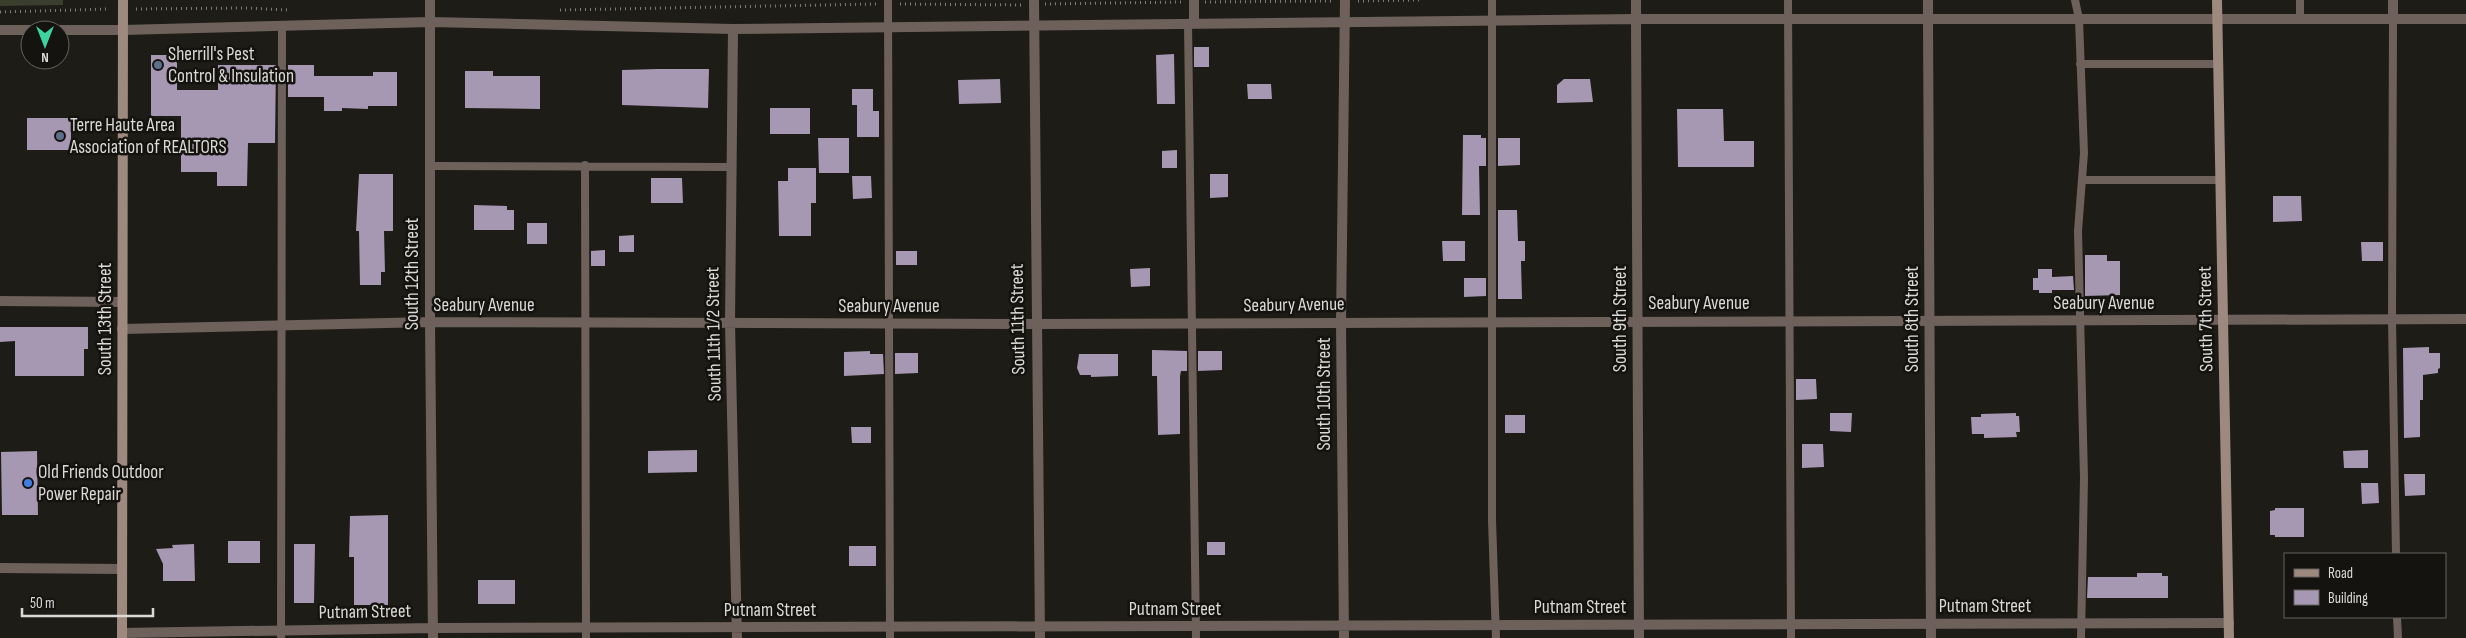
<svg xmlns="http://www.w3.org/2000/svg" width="2466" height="638" viewBox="0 0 2466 638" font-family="'Sofia Sans Condensed',sans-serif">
<rect width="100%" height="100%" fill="#1e1c17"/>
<path fill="#3a3e2d" d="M0,0H63V5L0,6Z"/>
<path fill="#a697b2" d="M1194,47H1209V67H1194Z
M1174,54L1175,104H1157L1156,55Z
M151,55H177V90H218V65H276L275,143H248L247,186H217V172H181V116H151Z
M288,65H314V76H373V72H397V106H368V109L342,108V111H324V97H288Z
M657,69H709L708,108L622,105V70Z
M465,71H493V76H540V109L465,108Z
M1000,79L1001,103L959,104L958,80Z
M1564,79H1590L1593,102L1557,103V85Z
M1247,84H1271L1272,99H1248Z
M852,89H873V111H879V137H857V105H852Z
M770,108H810V134H770Z
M1677,109H1723L1724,141H1754V167H1678Z
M27,118H71V150H27Z
M1463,135H1481V138H1486V166H1479L1480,215H1462Z
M818,138H849V173H819Z
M1498,138H1520V165L1498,166Z
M1177,150V168H1162V151Z
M788,168H816V203H811V236H779L778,181H788Z
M359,174H393V231H384L385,272H381V285H360L359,231H356Z
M1210,174H1228V197L1210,198Z
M852,176H871L872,198L853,199Z
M651,178H682L683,203H651Z
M2273,196H2301L2302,221L2273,222Z
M474,205L507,206V210H514V230H474Z
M1498,210H1517L1518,241H1525V261H1521L1522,299H1498Z
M527,223H547V244H527Z
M634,235V252H619V236Z
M1442,241H1465V261H1443Z
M2361,242H2383V261H2362Z
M605,250V266H591V251Z
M896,251H917V265H896Z
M2085,255H2107V261H2120V295L2085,296Z
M1150,268V286L1131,287L1130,269Z
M2038,269H2052V277L2073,276L2074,290H2052V293H2039V290H2033V278H2038Z
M1464,278H1486V296L1464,297Z
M0,327H88V349H84V376H15V341L0,342Z
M2429,347V353H2440V368L2438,369V373L2423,375V400H2420V437L2404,438L2403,348Z
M1152,350L1187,351V371H1181L1180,376V434L1158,435L1157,376H1152Z
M870,351V354H883L884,374L844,376V352Z
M1198,351H1222V370L1198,371Z
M895,353H918V373L895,374Z
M1079,354H1118V376L1091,377V375H1080L1077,368Z
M1796,379H1816L1817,399L1796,400Z
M1830,413H1852L1851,432L1830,431Z
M2016,413V416H2019L2020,432H2016L2017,437L1984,438V434H1972L1971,417H1981V414Z
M1505,415H1525V433H1505Z
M851,427H871V443H852Z
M1802,444H1823L1824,467L1802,468Z
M697,450V472L648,473V451Z
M2368,450V468H2344L2343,451Z
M37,451L38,515H2L1,452Z
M2404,474H2425V495L2405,496Z
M2361,483H2378L2379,503L2362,504Z
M2275,508H2304V537H2275V535H2270V511L2275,510Z
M388,515V605H354V557H349L350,516Z
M228,541H260V563H228Z
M1207,542H1225V555H1207Z
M194,544L195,581H163V564L156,549L173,548L172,545Z
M294,544H315L314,603H294Z
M849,546H876V566H849Z
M2137,573H2162V576H2168V598H2087L2088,577H2137Z
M478,580H515V604H478Z"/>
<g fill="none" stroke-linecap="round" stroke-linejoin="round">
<path stroke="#7e7c78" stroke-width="3" stroke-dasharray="1 4" stroke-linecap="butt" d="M1358,1L1420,0
M1205,2L1332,1
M900,4L1022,5
M1045,4L1182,2
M136,9L244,8L289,10
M560,10L877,4
M0,12L109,9"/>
<path stroke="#6e615b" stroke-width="8" d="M888,0L890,638
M1492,0V520L1496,638
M1788,0L1791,638
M2075,0L2079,19L2084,153L2078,231L2084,478L2081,638
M2300,0V19
M2393,19L2392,320L2396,554
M1188,23L1196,638
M2080,64H2217
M585,165L586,638
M430,166L732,167
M2082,180H2221
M2397,617L2398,638
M281,638L282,26"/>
<path stroke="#6e615b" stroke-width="10" d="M430,0V322L433,638
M1034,0L1040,638
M1194,0V23
M1636,0V19
M2393,0V19
M1928,19V0
M733,29L730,323L737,638
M0,301L122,302
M122,329L430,322L1035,324L2466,319
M0,568L121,569
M122,633L433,628L2229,623
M1344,638L1341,322L1345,0"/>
<path stroke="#6e615b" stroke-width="10" d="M1636,19L1639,638
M1928,19L1931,638
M0,30H123L430,22L733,29L1636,19H2466"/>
<path stroke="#9e897f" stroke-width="10" d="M2217,0L2229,638
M122,638L123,0"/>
</g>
<g fill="#5c6f8a" stroke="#15130f" stroke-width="2">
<circle cx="158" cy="65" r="5"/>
<circle cx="60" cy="136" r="5"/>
</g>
<circle fill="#3f7fe0" stroke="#15130f" stroke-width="2" cx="28" cy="483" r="5"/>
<g text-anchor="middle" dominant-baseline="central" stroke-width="5" stroke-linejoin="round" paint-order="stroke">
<g font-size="19" fill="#dcdad7" stroke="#15130f" text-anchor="start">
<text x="168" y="54">Sherrill's Pest<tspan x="168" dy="22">Control &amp; Insulation</tspan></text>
<text x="70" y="125">Terre Haute Area<tspan x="70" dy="22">Association of REALTORS</tspan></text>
<text x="38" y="472">Old Friends Outdoor<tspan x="38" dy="22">Power Repair</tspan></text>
</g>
<g font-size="19" fill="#dcdad7" stroke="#15130f">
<text transform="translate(412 274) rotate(-90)">South 12th Street</text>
<text x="1699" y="303">Seabury Avenue</text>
<text x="2104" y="303">Seabury Avenue</text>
<text x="484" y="305">Seabury Avenue</text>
<text transform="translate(1294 305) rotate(-1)">Seabury Avenue</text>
<text x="889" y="306">Seabury Avenue</text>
<text transform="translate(105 319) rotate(-90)">South 13th Street</text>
<text transform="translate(1018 319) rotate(-91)">South 11th Street</text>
<text transform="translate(1620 319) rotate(-90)">South 9th Street</text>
<text transform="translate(1912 319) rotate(-90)">South 8th Street</text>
<text transform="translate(2206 319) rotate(-91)">South 7th Street</text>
<text transform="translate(714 334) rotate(-91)">South 11th 1/2 Street</text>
<text transform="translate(1324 394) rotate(-90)">South 10th Street</text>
<text x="1985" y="606">Putnam Street</text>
<text x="1580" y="607">Putnam Street</text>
<text x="1175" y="609">Putnam Street</text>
<text x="770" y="610">Putnam Street</text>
<text transform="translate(365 612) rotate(-1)">Putnam Street</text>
</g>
</g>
<rect x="2284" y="553" width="162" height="65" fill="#15130f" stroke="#65635f"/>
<rect x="2294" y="569" width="25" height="8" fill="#9e897f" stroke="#65635f"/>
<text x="2328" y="578" font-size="15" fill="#dcdad7">Road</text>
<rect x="2294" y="590" width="25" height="15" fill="#a697b2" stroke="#65635f"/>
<text x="2328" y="603" font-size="15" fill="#dcdad7">Building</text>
<g transform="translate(45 45) rotate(180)"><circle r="24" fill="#15130f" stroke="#65635f"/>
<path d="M0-4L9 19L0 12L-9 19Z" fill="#3ed4a2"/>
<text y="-8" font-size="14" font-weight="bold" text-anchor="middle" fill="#dcdad7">N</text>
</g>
<path d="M22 608v8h131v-8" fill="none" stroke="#dcdad7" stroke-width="2.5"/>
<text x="30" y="608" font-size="15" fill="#dcdad7" stroke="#15130f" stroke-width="4" paint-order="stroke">50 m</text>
</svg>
